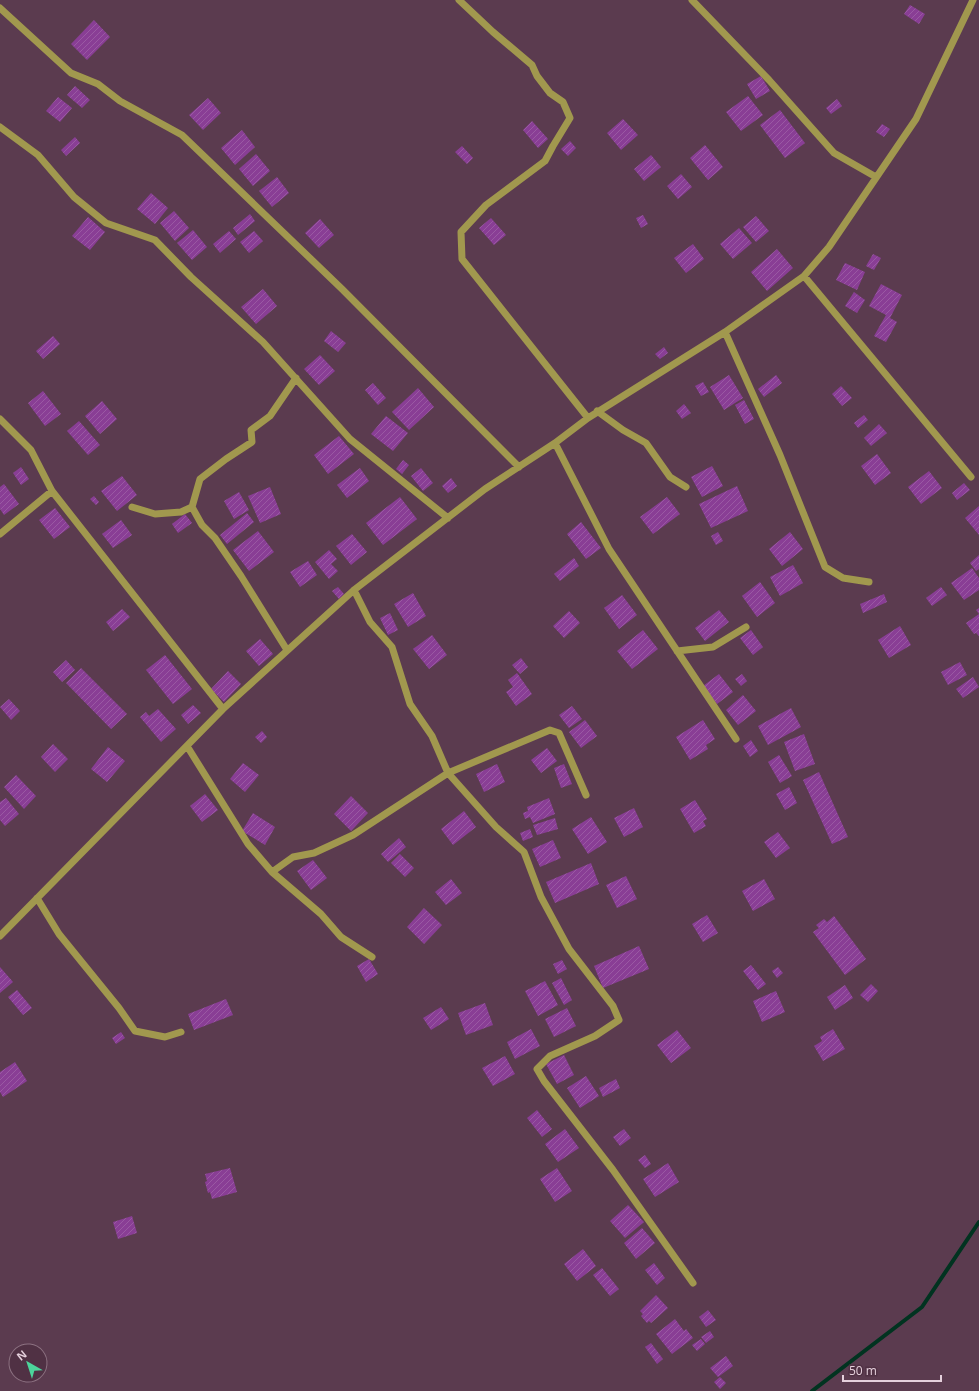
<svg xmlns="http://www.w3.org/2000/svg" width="979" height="1391" viewBox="0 0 979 1391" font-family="'Open Sans',sans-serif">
<defs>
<pattern id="building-hatch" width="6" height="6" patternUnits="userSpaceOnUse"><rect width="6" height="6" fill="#893e95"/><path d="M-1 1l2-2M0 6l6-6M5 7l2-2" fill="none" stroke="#9a59a3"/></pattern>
</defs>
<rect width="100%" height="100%" fill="#5b3b4f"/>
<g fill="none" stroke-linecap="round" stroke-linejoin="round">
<path stroke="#013320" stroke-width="4" d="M812,1391L922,1307L979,1222"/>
</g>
<path fill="url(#building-hatch)" d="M910,5L925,14L919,24L904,14Z
M94,20L110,37L87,60L71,44Z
M761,76L770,91L756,99L747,84Z
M75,86L90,100L82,108L67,95Z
M748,96L763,115L741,131L726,112Z
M58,97L72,108L60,122L46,111Z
M208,98L221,113L203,130L189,115Z
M837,99L842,106L831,114L826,108Z
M780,110L805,143L785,158L760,125Z
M623,119L638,135L621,150L607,133Z
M532,121L548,139L538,148L523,130Z
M882,124L890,129L884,137L876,132Z
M242,130L255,147L235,165L221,148Z
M75,137L80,143L66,156L61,150Z
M570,141L576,148L568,156L561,149Z
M705,145L723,167L708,180L690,158Z
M462,146L473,158L467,164L455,152Z
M256,154L270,171L253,186L239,169Z
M651,155L661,167L644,181L634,169Z
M681,174L692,187L678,199L667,186Z
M277,177L289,193L272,207L259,191Z
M151,193L168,208L155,224L137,209Z
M174,211L189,228L175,241L160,223Z
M250,214L255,221L238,235L233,228Z
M643,215L648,224L641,228L636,218Z
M756,216L769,231L756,242L743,227Z
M88,217L105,232L90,250L72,236Z
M491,218L506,235L494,245L479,228Z
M320,219L334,235L319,248L305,233Z
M739,228L752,243L733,259L720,244Z
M193,230L207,247L192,260L177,243Z
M229,231L236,239L220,253L213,244Z
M254,231L263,241L249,253L240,242Z
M693,244L704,259L686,273L674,258Z
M777,249L793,268L767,291L751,272Z
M873,254L881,258L874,270L866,266Z
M845,263L865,272L857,290L836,280Z
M881,284L902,295L890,318L897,322L886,342L874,336L886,315L869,306Z
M263,289L277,306L256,324L241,307Z
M854,292L865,300L857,313L845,306Z
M331,331L346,343L338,352L324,341Z
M53,336L60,344L43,359L36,351Z
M664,347L668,353L660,359L655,354Z
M320,355L335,371L319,385L304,369Z
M729,375L743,398L724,410L710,387Z
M776,375L782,383L764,397L758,389Z
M703,382L709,392L701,396L695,386Z
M373,383L386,398L378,405L365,390Z
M841,386L852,398L842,406L832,394Z
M418,388L434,407L409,430L392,412Z
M43,391L61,414L45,426L28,403Z
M744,400L754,419L745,424L735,405Z
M102,401L117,419L100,434L85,416Z
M684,404L691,413L682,419L676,411Z
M864,415L868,420L858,428L854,423Z
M386,416L408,433L393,451L371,434Z
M79,421L100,445L88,455L67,431Z
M879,424L887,433L871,446L864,438Z
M339,436L354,454L328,474L314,455Z
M877,454L891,473L875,485L861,466Z
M403,460L409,465L402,474L396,469Z
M712,466L723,486L702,497L691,477Z
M21,467L29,479L21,485L13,473Z
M360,468L369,481L347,498L337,485Z
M421,468L433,483L423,491L411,476Z
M929,471L942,488L921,504L908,487Z
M122,476L137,495L117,511L101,491Z
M451,478L457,486L448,493L442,486Z
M964,483L970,490L957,500L952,493Z
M4,484L19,504L4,515L0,509V487Z
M737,486L748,511L711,528L699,504Z
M270,487L281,514L260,523L248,496Z
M239,492L249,510L234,519L224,501Z
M94,496L99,502L96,505L90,499Z
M400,497L417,519L383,545L366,523Z
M667,497L680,514L653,534L640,517Z
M979,506V535L965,518Z
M55,508L70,527L54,539L39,520Z
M247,513L254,522L227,544L220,535Z
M185,514L192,523L178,533L172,524Z
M121,520L132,535L113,548L102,534Z
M581,522L601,548L586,559L567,534Z
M258,531L274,552L249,571L233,550Z
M718,532L723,541L716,545L711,536Z
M790,532L803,549L782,566L769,549Z
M352,534L367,552L351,565L336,546Z
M329,550L337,559L331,564L338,571L329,579L315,562Z
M979,555V569L976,571L970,563Z
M574,558L579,566L560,581L554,574Z
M308,561L317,575L300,587L290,572Z
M793,565L803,583L780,596L770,577Z
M972,568L979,578V590L964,600L951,583Z
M760,582L775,603L757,617L742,596Z
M338,587L344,594L339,599L332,591Z
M941,587L947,595L932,606L926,598Z
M413,593L426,616L408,627L394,604Z
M884,594L887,602L863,613L860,604Z
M622,595L637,615L619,629L604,608Z
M979,608V636L976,633L974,634L966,623L979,614L976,610Z
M122,609L130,617L113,631L106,622Z
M719,610L729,622L705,641L695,628Z
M569,611L580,623L564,638L553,626Z
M390,613L398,630L388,635L380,618Z
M900,626L911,645L889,658L878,640Z
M643,630L658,649L632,669L617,651Z
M751,630L763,647L753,655L740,638Z
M432,635L447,655L429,669L413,649Z
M260,639L273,654L259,666L246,651Z
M165,655L192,689L173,704L146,670Z
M521,658L528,667L520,674L512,665Z
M66,660L75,670L62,682L53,672Z
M960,662L967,675L948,685L941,672Z
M81,668L127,714L111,729L66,683Z
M228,671L241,684L224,702L211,689Z
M517,673L532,694L516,706L506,692L513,687L508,680Z
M719,674L733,692L717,704L703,686Z
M742,674L747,681L741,686L735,679Z
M973,677L979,687L963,698L956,689Z
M743,695L756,711L738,725L726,710Z
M9,699L20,711L11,720L0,707Z
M193,705L201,713L188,724L181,715Z
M572,706L582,719L569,728L559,715Z
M791,708L801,727L768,745L758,726Z
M158,709L176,729L161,742L140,717L146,712L149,716Z
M585,720L597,736L581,748L569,732Z
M703,720L715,739L706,745L708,749L690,760L676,737Z
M262,731L267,737L261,743L255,737Z
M804,734L815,764L795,771L784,742Z
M751,740L758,751L750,757L743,746Z
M53,744L68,759L55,772L41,757Z
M108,747L125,761L107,782L91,769Z
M547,748L557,761L541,773L531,760Z
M779,755L792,776L780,783L768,762Z
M243,763L259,775L245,792L230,779Z
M497,764L505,782L484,792L476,774Z
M564,764L572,784L561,788L554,768Z
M819,772L848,837L832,844L803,780Z
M16,775L36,796L24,809L4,787Z
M789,787L797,803L785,810L776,794Z
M205,794L218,810L202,822L190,806Z
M351,796L368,813L351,831L334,814Z
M6,798L19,814L5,826L0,820V802Z
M549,798L555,814L533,823L530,817L525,819L523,813L528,811L527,807Z
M695,800L707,819L703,821L706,826L694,833L680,809Z
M634,808L643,827L624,837L614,818Z
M464,811L476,827L453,845L441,829Z
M253,813L275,827L265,845L242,831Z
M591,817L607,842L588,854L572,829Z
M555,818L558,829L537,835L533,825Z
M530,829L533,837L523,841L520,833Z
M778,832L790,848L776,858L764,842Z
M399,838L406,847L388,862L381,854Z
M553,840L561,858L540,867L532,849Z
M400,854L414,868L405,877L391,863Z
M313,860L327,878L311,890L297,871Z
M591,863L599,884L555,903L546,882Z
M626,876L637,899L617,908L606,885Z
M451,879L462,893L446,905L435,892Z
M764,879L775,899L753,911L742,891Z
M424,908L442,925L424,944L407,927Z
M707,915L718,933L703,942L692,924Z
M834,916L866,959L845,975L813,932L819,928L816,925L824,919L827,922Z
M639,946L649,969L603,988L594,966Z
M369,959L378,974L366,982L357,966Z
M562,960L567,969L558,974L553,964Z
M751,965L766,984L758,990L743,971Z
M0,967L13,982L0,993Z
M778,967L783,973L777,978L772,971Z
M561,978L572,1000L564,1005L552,983Z
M545,981L558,1005L538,1016L525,991Z
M871,984L878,991L868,1002L860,995Z
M845,985L853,998L835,1010L827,997Z
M17,990L32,1008L23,1015L8,997Z
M776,991L785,1012L762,1022L753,1001Z
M226,999L233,1015L194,1030L188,1014Z
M485,1003L493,1025L466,1035L458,1013Z
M441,1007L449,1019L431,1030L423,1018Z
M567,1008L576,1026L554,1037L545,1019Z
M531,1029L540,1046L515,1059L507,1042Z
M833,1029L845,1049L823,1061L814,1046L822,1041L820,1037Z
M677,1030L691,1048L671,1063L657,1045Z
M121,1032L125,1038L116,1044L112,1038Z
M564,1055L574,1075L557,1084L546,1064Z
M505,1056L515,1074L493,1086L482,1068Z
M15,1062L27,1081L3,1097L0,1092V1072Z
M586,1076L599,1096L580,1108L567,1088Z
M616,1079L620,1088L603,1097L599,1088Z
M537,1110L552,1129L542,1137L527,1118Z
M565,1129L579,1148L558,1162L545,1144Z
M624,1129L631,1138L620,1146L613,1137Z
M645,1155L651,1164L645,1168L638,1160Z
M668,1163L679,1182L655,1197L643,1179Z
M230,1168L237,1192L212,1199L210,1192L208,1193L205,1182L207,1181L205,1174Z
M557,1168L572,1191L555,1202L540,1179Z
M628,1205L644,1222L625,1238L610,1221Z
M132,1216L137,1233L118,1239L113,1222Z
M642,1228L655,1243L636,1259L624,1243Z
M583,1249L596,1266L577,1281L564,1264Z
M654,1263L665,1278L657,1285L645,1270Z
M602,1268L619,1289L610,1296L593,1275Z
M656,1295L668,1308L651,1323L649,1321L647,1323L641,1316L643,1314L640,1311Z
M708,1310L716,1320L706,1327L699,1317Z
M675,1319L684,1331L686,1329L693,1338L672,1354L656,1334Z
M710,1331L714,1337L706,1343L701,1337Z
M701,1339L705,1344L697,1351L692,1345Z
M651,1343L663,1359L657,1364L645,1347Z
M726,1356L733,1366L718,1377L710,1368Z
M720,1377L726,1383L720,1389L714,1382Z"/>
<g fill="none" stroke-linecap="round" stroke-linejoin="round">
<path stroke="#a1984e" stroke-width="7" d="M459,0L493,32L532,65L537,76L550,93L563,102L570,118L553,146L545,161L486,205L461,232L462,259L588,418
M692,0L769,80L834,153L876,177
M0,8L71,73L98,84L120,101L182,135L342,289L519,467
M0,127L38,155L74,197L106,223L155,240L191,277L263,342L350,439L448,518
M804,276L971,477
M725,332L780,455L825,567L843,578L869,582
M597,411L623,430L646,443L670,477L686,487
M0,419L31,450L52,491L223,709
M555,443L609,549L736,739
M132,507L155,514L181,512L192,507L200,479L226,459L252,442L251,430L270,416L296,378
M192,507L202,525L215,538L241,576L287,650
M0,534L52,491
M354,590L370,622L392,647L410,704L432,736L448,773L496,827L524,852L541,897L569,949L613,1006L619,1020L595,1036L550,1056L537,1069L544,1081L613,1170L693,1283
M677,651L713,647L746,627
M187,746L248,844L272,872L321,914L341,937L372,957
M272,872L293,857L314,853L353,835L448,773L550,730L559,733L586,795
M37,898L59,934L119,1008L135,1031L165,1037L181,1032
M0,936L223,709L354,590L485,489L555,443L588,418L725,332L804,276L829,247L916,119L973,0"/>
</g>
<g transform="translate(28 1363) rotate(321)"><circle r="19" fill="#503144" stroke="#8c7181"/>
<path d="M0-3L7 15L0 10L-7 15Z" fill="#4cd49b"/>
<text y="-6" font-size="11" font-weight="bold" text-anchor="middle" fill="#e5d0dc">N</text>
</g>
<path d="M843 1375v6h98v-6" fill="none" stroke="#e5d0dc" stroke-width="2"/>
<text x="849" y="1375" font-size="12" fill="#e5d0dc" stroke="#503144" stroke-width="3" paint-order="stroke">50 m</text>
</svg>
